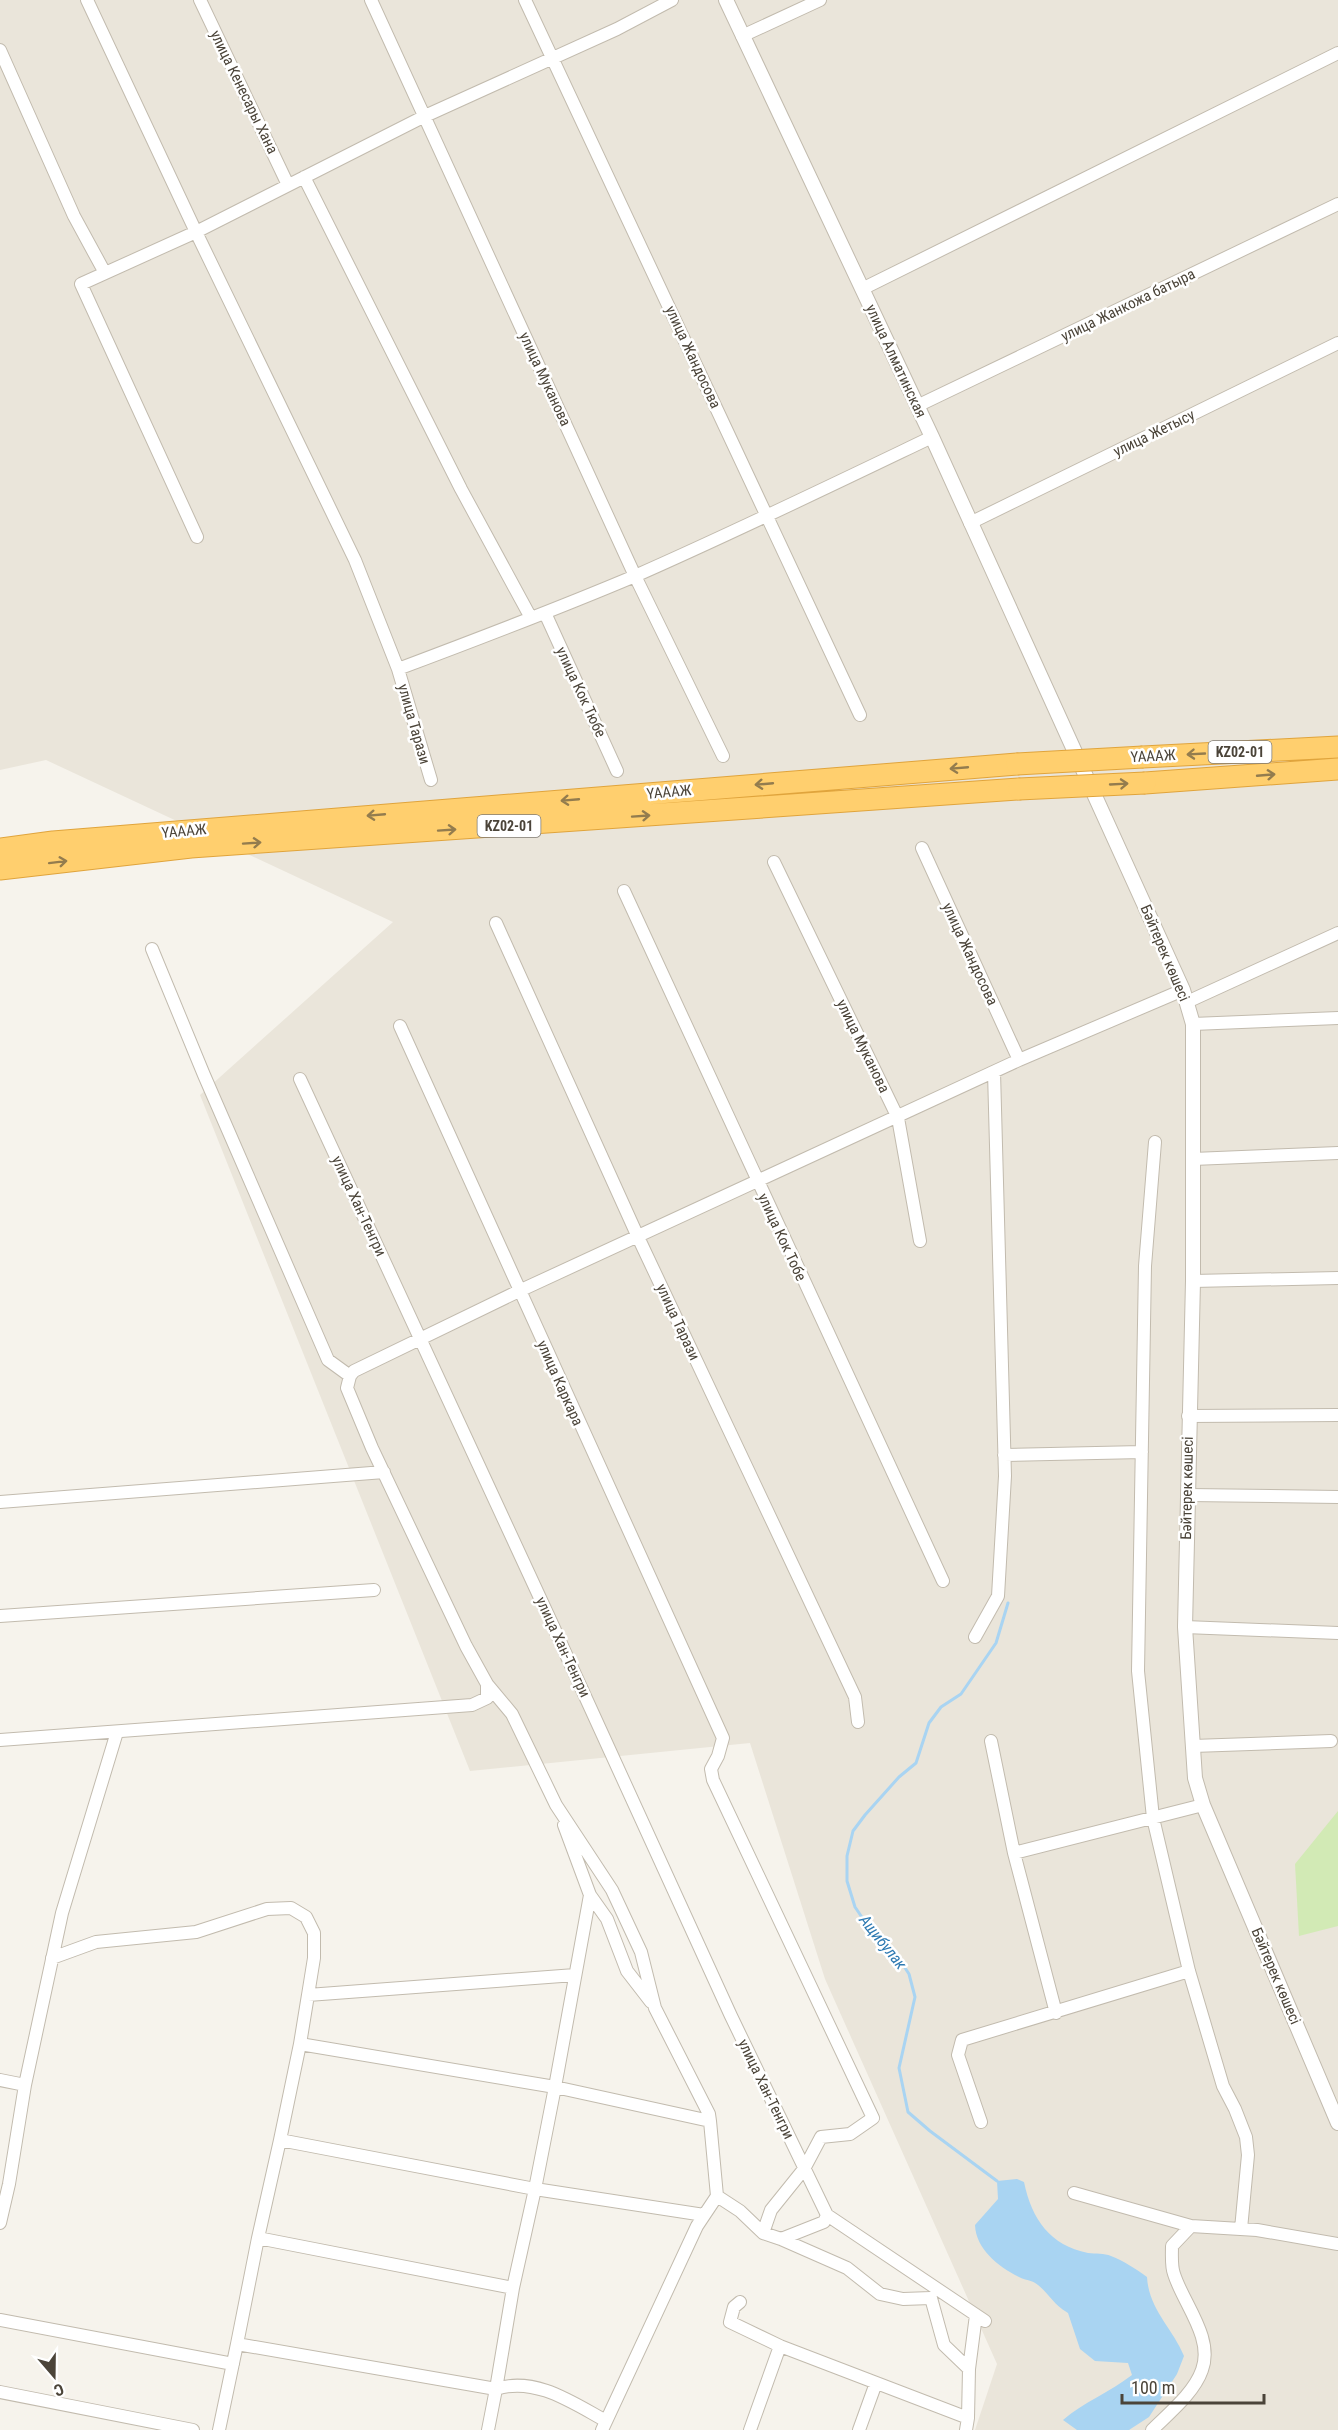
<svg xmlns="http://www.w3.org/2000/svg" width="1338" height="2430" viewBox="0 0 1338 2430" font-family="'Roboto Condensed',sans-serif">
<rect width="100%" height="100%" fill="#f6f3ec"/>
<path fill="#eae5da" d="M0,0H1338V2430H975L997,2364L825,1979L750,1743L470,1771L200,1095L393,922L46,760L0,770Z"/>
<path fill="#d2eab5" d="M1338,1811V1926L1299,1936L1295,1864Z"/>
<path fill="#a9d4f2" d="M1017,2179L1024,2182C1032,2220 1050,2245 1088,2253C1096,2254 1104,2253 1111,2256C1124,2261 1136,2269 1147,2277C1149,2310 1172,2327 1184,2356L1177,2374L1149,2417L1129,2430H1077L1063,2420C1084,2402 1110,2392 1132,2375L1128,2363L1095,2361L1080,2349L1068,2313C1053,2304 1050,2295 1038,2285C1034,2281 1026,2280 1021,2278C1000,2268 976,2250 975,2225L998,2199L997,2181Z"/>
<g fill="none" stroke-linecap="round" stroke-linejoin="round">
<path stroke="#a9d4f2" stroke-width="3" d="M997,2181L930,2131L908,2112L899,2068L915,1997L909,1974L896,1954L874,1935L855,1907L847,1881V1856L853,1831L865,1815L899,1777L916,1763L929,1723L941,1707L961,1694L996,1643L1008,1603"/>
<defs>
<path id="minor" d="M87,0L196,232L355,560L398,669L431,780
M200,0L288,185
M371,0L635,576L723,756
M525,0L860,715
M742,36L820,0
M0,50L74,216L105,273
M304,177L461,489L531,618
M862,289L1338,53
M917,406L1338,204
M970,523L1338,343
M197,537L81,284L196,232L425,116L617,29L672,0
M545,613L617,771
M398,669C478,639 557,609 635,576C735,532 834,484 932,437
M922,848L1019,1060
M774,862L898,1118L920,1241
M624,891L943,1581
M496,923L638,1237L855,1697L858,1722
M152,949L204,1075L328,1360L350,1376
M1187,1002L1338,933
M1193,1024L1338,1018
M400,1026L723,1738L718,1756L711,1769L713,1780L873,2118L850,2134L821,2137L804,2169L771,2210L763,2233
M300,1079L553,1626L731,2016L827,2215
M1155,1142L1145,1266L1138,1671L1153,1818L1189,1971L1223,2086L1235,2109L1246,2137L1248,2155L1241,2229
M1193,1159L1338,1153
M1193,1281L1338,1278
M1188,1416L1338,1415
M1004,1455L1142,1452
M1188,1495L1338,1497
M0,1502L384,1472
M0,1616L374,1590
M1185,1627L1338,1633
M975,1637L998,1596L1005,1476L994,1072
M487,1684L512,1714L556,1805L612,1890L641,1952L655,2008L709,2114L710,2121L717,2196L697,2226L602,2430
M0,1740L472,1705L487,1698V1684L466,1646L372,1448L347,1388L350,1376L354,1371L519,1291L1019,1060L1183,990
M991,1741L1014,1853L1056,2013
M1193,1746L1331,1741
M564,1825L590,1895L607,1919L627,1971L651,2002
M1014,1853L1203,1805
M52,1958L96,1942L196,1932L267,1909L291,1908L306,1917L314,1933V1958L308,1995
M575,1975L308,1995L300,2044L555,2087L590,1895
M300,2044L280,2140L535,2189L555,2087L710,2121
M0,2080L25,2085
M981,2122L958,2055L962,2040L1189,1971
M280,2140L258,2238L513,2288L535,2189L704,2215
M1074,2193L1191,2226L1257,2230L1338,2244
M717,2196L740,2211L763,2233L781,2239L824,2222L827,2215
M827,2215L985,2321
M0,2223L9,2184L25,2085L62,1913L117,1732
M258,2238L237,2344L496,2389L513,2288
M781,2239L847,2268L880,2294L903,2299L931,2298L944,2345L969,2369L968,2418
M740,2302L734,2307L730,2322L780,2346L750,2430
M0,2320L233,2364
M780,2346L968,2418L966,2430
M969,2369L976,2315
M0,2392L193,2430
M219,2430L237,2344
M488,2430L496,2389C535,2376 573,2403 606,2421
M859,2430L876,2383
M1152,2430C1169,2413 1194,2393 1202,2370C1214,2338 1183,2303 1174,2274C1171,2266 1172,2255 1172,2246L1191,2226"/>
<path id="tertiary" d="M726,0L932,437L1183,990L1193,1024V1281L1185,1627L1195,1778L1203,1805L1338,2123"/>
<path id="motorway" d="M1143,757L1338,747
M1145,783L1338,769
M0,849L53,842L1017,764
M0,869L191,847L1019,789"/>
</defs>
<use href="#minor" stroke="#c2bbae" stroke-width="14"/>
<use href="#tertiary" stroke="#c2bbae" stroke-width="16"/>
<use href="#motorway" stroke="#e0a43c" stroke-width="23"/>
<use href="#minor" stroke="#fff" stroke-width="12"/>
<use href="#tertiary" stroke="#fff" stroke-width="14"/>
<use href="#motorway" stroke="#ffcf6e" stroke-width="21"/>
<defs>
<path id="motorway-bridge" d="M1017,764L1143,757
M1019,789L1145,783"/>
</defs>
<use href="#motorway-bridge" stroke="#e0a43c" stroke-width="23" stroke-linecap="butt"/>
<use href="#motorway-bridge" stroke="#ffcf6e" stroke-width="21"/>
</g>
<defs><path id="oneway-shaft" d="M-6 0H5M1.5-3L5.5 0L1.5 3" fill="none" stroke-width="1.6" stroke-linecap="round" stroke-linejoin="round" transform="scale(1.5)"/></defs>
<g stroke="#937c4e">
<use href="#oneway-shaft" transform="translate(1196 754) rotate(177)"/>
<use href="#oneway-shaft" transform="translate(959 768) rotate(175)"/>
<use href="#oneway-shaft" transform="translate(1266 775) rotate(-5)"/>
<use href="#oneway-shaft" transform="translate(764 784) rotate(175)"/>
<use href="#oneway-shaft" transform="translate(1119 784) rotate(-3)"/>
<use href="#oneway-shaft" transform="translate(570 800) rotate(175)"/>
<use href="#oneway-shaft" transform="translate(376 815) rotate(175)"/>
<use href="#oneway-shaft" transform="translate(641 816) rotate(-4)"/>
<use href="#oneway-shaft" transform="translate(447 830) rotate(-4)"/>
<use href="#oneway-shaft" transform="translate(252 843) rotate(-4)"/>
<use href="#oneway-shaft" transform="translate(58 862) rotate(-7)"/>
</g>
<g text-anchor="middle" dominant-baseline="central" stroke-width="5" stroke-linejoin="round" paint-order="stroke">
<g fill="#fff" stroke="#817c74" stroke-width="1.5">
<rect x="1208.5" y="741" width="63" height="22" rx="4.5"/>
<rect x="477.5" y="815" width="63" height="22" rx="4.5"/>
</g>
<g font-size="14" font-weight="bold" fill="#4b4439">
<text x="1240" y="752">KZ02-01</text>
<text x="509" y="826">KZ02-01</text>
</g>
<g font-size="15" fill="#4b4439" stroke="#fff">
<text transform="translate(244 92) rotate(64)">улица Кенесары Хана</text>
<text transform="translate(1128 305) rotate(-26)">улица Жанкожа батыра</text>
<text transform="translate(693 357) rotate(65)">улица Жандосова</text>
<text transform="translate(896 361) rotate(65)">улица Алматинская</text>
<text transform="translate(545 379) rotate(65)">улица Муканова</text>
<text transform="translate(1154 433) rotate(-26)">улица Жетысу</text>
<text transform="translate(581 692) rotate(65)">улица Кок Тюбе</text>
<text transform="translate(414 724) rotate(74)">улица Тарази</text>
<text transform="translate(1153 756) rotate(-3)">ҮАААЖ</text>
<text transform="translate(669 792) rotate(-5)">ҮАААЖ</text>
<text transform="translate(184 831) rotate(-5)">ҮАААЖ</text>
<text transform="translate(1165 953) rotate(67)">Бәйтерек көшесі</text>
<text transform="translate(970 954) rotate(65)">улица Жандосова</text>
<text transform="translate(863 1046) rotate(64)">улица Муканова</text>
<text transform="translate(359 1206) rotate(65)">улица Хан-Тенгри</text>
<text transform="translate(782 1237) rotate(65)">улица Кок Тобе</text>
<text transform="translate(678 1322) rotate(65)">улица Тарази</text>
<text transform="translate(560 1383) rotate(66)">улица Каркара</text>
<text transform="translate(1187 1488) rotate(-89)">Бәйтерек көшесі</text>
<text transform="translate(563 1647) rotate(65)">улица Хан-Тенгри</text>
<text transform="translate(1276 1976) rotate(67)">Бәйтерек көшесі</text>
<text transform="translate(766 2089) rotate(64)">улица Хан-Тенгри</text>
</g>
<g font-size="16" font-style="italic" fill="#2e7ab2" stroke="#fff">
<text transform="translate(883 1942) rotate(51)">Ащибулак</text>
</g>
</g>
<g transform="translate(54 2376) rotate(160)" stroke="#ffffff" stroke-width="4.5" paint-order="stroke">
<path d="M0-4.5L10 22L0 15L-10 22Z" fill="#4b4439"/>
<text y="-9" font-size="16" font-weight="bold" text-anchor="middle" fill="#4b4439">С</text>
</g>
<path d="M1122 2394v9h142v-9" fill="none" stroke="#4b4439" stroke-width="3"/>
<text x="1131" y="2394" font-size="18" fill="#4b4439" stroke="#ffffff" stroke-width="4.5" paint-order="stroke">100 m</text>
</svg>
